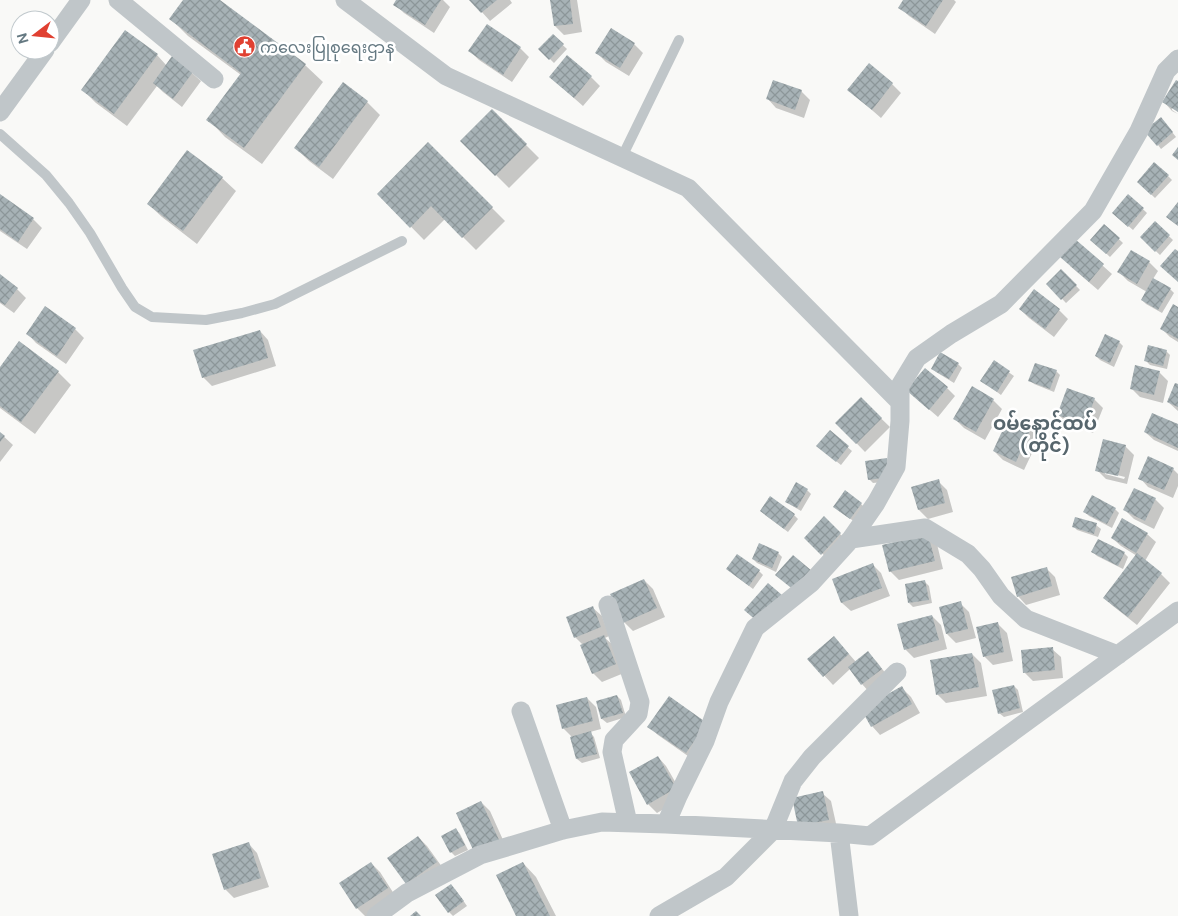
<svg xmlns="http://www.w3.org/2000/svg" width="1178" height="916" viewBox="0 0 1178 916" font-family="'DM Sans','Noto Sans Myanmar',sans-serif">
<defs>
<pattern id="building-cross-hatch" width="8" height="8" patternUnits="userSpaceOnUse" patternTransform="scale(1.25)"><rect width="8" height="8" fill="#a7b2b6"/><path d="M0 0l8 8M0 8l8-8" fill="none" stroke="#8c9699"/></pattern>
</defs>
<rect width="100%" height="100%" fill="#f9f9f7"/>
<path fill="#0003" fill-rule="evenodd" d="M185,0H218L305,65L323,82L262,164L225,137L208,119L241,75L188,36L171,19Z
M398,0H443L450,7L434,33L404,13L395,4Z
M471,0H510L512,3L490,21Z
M552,0H577L582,32L564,35L555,26Z
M905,0H954L956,2L935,34L909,16L900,7Z
M611,30L634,44L643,53L629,76L606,62L597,53Z
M553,36L567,49L554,63L540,49Z
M520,48L529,57L512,82L479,60L470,51Z
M157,55L167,66L192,73L201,81L182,107L163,92L157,86L127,126L96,103L83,90Z
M869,65L892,84L901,93L881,118L849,90Z
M550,77H591L600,86L583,106Z
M1178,83V110L1172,107V110L1178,114L1172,111L1164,102Z
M801,91L810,100L804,118L776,108L768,99Z
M367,102L380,115L333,179L309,161L296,148Z
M492,111L539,158L509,188L462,141Z
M1165,123L1176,137L1161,149L1158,145Z
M428,144L505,221L476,250L445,219L424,240L379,194Z
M187,152L222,178L236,191L197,244L162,217L148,204Z
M1168,176L1172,180L1155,198L1138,182Z
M1129,196L1147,213L1133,230L1118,217Z
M0,198L33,219L42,228L27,249L0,231Z
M1155,223L1173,240L1160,255L1141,237Z
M1105,226L1123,243L1110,257L1092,240Z
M1075,241L1112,274L1098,290L1070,266Z
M1149,262L1158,271L1153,279L1170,289L1174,293L1162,313L1146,304L1142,300L1147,292L1128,281L1119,272Z
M1061,270L1080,290L1066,303L1048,284Z
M0,276L17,289L26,298L14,313L0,303Z
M46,308L75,329L84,338L66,364L36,343L28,334Z
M1178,308V342L1170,337L1161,328Z
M1020,309L1059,310L1068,319L1054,337L1029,318Z
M260,331L268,340L276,366L212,386L203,377Z
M1119,342L1123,346L1114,367L1100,360L1096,356Z
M1166,351L1170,355L1167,369L1150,365L1146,361Z
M994,362L1014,376L1001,395L982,381Z
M958,364L962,368L954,383L936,372L932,368Z
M0,369L58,372L71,385L35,434L0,408Z
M1056,371L1060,375L1054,392L1034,384L1030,380Z
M1159,372L1168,381L1163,403L1140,397L1131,388Z
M1178,386V411L1168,402Z
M947,388L955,396L938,417L917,399Z
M861,399L890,427L865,452L837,423Z
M1094,399L1103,408L1093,433L1067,424L1059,415Z
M993,400L1002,409L985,440L964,428L955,419Z
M1178,426V451L1154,440L1145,432Z
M1031,427L1040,436L1024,470L1003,460L994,451Z
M830,432L852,451L841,465L822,450Z
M0,433L13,445L0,462Z
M1125,446L1134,455L1127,484L1106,479L1097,470ZM1105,472L1125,477L1124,479L1105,474Z
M887,459L891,463L893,481L873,483L869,479Z
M1173,469L1178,474V486L1173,498L1148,487L1140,478Z
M938,481L947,490L953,512L928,519L919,510Z
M807,490L811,494L801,511L791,505L787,501Z
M1155,499L1164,508L1154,529L1134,519L1125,510Z
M861,504L865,508L855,522L839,511Z
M1115,509L1119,513L1112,528L1089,516L1085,512Z
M765,515H794L798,519L788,532Z
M824,518L849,543L831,562L806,538Z
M1096,525L1101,529L1098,537L1077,530L1073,526Z
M1147,534L1156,542L1145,561L1161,574L1170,583L1137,625L1113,606L1104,598L1137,556L1121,546L1112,538Z
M928,535L937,544L943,569L899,580L890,571Z
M1093,552L1124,553L1128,557L1123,569L1097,556Z
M778,553L782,557L776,572L757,563L753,559Z
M872,564L881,573L890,596L851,611L842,603L833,580Z
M1046,568L1055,577L1060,595L1026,605L1018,596Z
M759,571L763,575L753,589L732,573Z
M644,580L653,589L665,617L633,631L624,622L612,594Z
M925,582L929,586L932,603L913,607L909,603Z
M960,603L969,612L976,638L956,643L947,634L941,608Z
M593,608L602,616L609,636L605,638L613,645L624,673L602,682L593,673L583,645L575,637Z
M932,616L941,625L947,649L914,658L905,649Z
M998,624L1007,633L1013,661L993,665L984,656Z
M842,646L856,662L868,653L877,662L889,678L870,693L862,684L850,669L833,685L809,659Z
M1052,649L1061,657L1063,678L1033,681L1024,672Z
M972,654L981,663L987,696L946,703L937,694Z
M1014,686L1018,690L1023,712L1004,717L999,713Z
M902,688L911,697L920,713L880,735L872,726Z
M617,696L621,700L626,717L607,723L602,719L598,702Z
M587,698L596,707L601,729L590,732L594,737L600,758L582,763L577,759L571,736L563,728Z
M649,727L715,733L695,761L658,735Z
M658,757L666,766L684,797L657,813L648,804Z
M822,793L831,801L837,828L808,834Z
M481,802L490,811L508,851L484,862Z
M456,829L460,834L468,850L455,856L451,852Z
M418,837L427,846L445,871L406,883Z
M249,844L257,853L269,887L234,898L225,889Z
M371,863L380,872L396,897L367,916H365L357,908L341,883Z
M523,863L536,877L556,916H518Z
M455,889L467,906L453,916L449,912Z"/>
<path fill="url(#building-cross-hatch)" d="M183,0H220L306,64L244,148L206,120L241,73L169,19Z
M396,0H441L425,25L393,5Z
M469,0H497L481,13Z
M550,0H570L573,24L554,26Z
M903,0H943L926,26L898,8Z
M487,24L521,47L503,75L468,51Z
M611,28L635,43L620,68L595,53Z
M125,30L158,54L114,114L81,90Z
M553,34L564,44L549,60L538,49Z
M567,55L592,76L574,98L549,77Z
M172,56L193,72L173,99L153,83Z
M869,63L893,83L872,110L847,90Z
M773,80L802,90L795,110L766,99Z
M1176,80L1178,81V112L1162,102Z
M343,82L368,101L319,167L294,148Z
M492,109L527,144L495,176L460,141Z
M1161,117L1173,132L1157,146L1144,131Z
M428,142L493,207L462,238L431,206L410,228L377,194Z
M1178,147V160L1172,155Z
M187,150L223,177L183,231L147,204Z
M1154,162L1169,175L1151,195L1137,182Z
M0,194L34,218L18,242L0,229Z
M1128,194L1144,208L1128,227L1112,213Z
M1178,202V226L1166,217Z
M1155,221L1170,235L1155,252L1140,237Z
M1104,224L1120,238L1106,254L1090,240Z
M1075,239L1104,264L1089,282L1060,257Z
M1175,249L1178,251V282L1160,266Z
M1131,250L1150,261L1137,284L1117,272Z
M1061,269L1077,285L1061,300L1046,284Z
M0,274L18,288L5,305L0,302Z
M1153,278L1171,288L1158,310L1141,300Z
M1034,289L1060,309L1045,329L1019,309Z
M1173,304L1178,307V339L1160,329Z
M45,306L76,328L57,356L26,334Z
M260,330L268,358L202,378L193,350Z
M1105,334L1120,341L1110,363L1095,356Z
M19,341L59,371L21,422L0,406V367Z
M1148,345L1167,350L1163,366L1144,361Z
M940,352L959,363L949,379L931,369Z
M994,360L1010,371L997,392L980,381Z
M1035,363L1057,370L1050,389L1028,381Z
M1135,365L1160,371L1154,395L1130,389Z
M925,368L948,387L929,410L906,390Z
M1175,383L1178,384V407L1167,402Z
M972,386L994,399L976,432L953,419Z
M1067,388L1095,398L1085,425L1057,415Z
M861,397L882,418L856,444L835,423Z
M1152,413L1178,424V448L1144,432Z
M1009,416L1032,426L1016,462L993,451Z
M830,430L849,446L836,462L816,446Z
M0,432L5,436L0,442Z
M1103,439L1126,445L1118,476L1095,471Z
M1148,456L1174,468L1164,490L1138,479Z
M887,458L890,477L868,480L865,461Z
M939,479L945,503L918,510L911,487Z
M796,482L808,489L797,508L785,502Z
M1134,488L1156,498L1145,521L1123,510Z
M845,490L862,503L850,519L833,507Z
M1092,495L1116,508L1107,524L1083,512Z
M770,496L795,514L784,529L760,511Z
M824,516L841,533L821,555L804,538Z
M1075,517L1097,523L1094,534L1072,527Z
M1122,518L1148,533L1136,553L1111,538Z
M928,534L935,561L889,572L882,545Z
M1098,539L1125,552L1118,566L1091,552Z
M759,543L779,552L772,568L752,559Z
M1137,553L1162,573L1128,617L1103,598Z
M737,554L760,570L749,586L726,569Z
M793,555L812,571L795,591L775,575Z
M873,563L882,588L841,603L832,579Z
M1047,567L1052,586L1017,597L1011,577Z
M644,579L657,608L623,623L610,594Z
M925,580L929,600L908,603L905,584Z
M768,583L782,595L758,622L744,610Z
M961,601L968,629L946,634L939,607Z
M593,606L601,627L574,638L566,617Z
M932,615L939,640L904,650L897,624Z
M998,622L1004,652L983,657L976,627Z
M604,635L616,664L592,674L580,645Z
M834,636L849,654L823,677L807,659Z
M1053,647L1055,670L1023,673L1021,650Z
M868,651L882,669L861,685L848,667Z
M972,653L979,687L936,695L930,660Z
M1014,685L1020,708L998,714L992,690Z
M902,686L912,704L871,727L861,709Z
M617,695L623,713L601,719L596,701Z
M669,696L707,723L686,753L647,727Z
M587,697L593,721L562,729L556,705Z
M591,731L597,754L576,759L570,737Z
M658,756L676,788L647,805L629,772Z
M823,791L829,820L798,826L792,798Z
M481,801L500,842L475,854L456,813Z
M456,828L465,845L450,853L441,836Z
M418,836L437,862L406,884L387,858Z
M249,842L261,878L224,890L212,854Z
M371,862L388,888L356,909L339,883Z
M523,862L550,916H516L496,875Z
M451,884L464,901L448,913L435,895Z
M416,911L421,916H410Z"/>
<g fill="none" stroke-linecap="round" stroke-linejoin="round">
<path stroke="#c0c6c9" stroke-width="10" d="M0,134L46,175L69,203L90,233L122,288L135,307L152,317L206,320L242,313L275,304L402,241
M622,157L679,40"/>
<path stroke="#c0c6c9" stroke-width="19" d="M118,0L214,79
M345,0L446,76L688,188L900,402
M50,43L81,0
M0,112L45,50
M851,539L925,528L968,554L982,569L1001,596L1026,619L1118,655
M608,605L640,702L638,714L614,740L612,752L628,823
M521,711L563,830
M666,824L839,833L870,836L1178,611
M839,833L849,916
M376,916L407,893L480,855L563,830L602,822L666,824L678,796L705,741L719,702L755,628L811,583L851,539L876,503L896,467L900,421V386L917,358L951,334L1001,304L1093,211L1139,131L1166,71L1178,59
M659,916L726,877L773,830L793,781L812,757L897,672"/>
</g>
<defs>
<symbol id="civic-disc" viewBox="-11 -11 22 22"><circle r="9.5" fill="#e04031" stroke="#fff"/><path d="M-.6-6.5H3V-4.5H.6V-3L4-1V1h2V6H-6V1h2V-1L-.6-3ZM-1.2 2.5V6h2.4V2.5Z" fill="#fff"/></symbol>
</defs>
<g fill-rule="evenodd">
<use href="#civic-disc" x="232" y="34" width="25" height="25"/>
</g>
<g text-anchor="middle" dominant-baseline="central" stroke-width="5" stroke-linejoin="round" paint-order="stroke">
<g font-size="16" fill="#657982" stroke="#fff" text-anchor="start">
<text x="260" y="47">ကလေးပြုစုရေးဌာန</text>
</g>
<g font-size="19" font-weight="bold" fill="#57666d" stroke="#fff">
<text x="1045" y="423">ဝမ်နောင်ထပ်<tspan x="1045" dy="22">(တိုင်)</tspan></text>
</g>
</g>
<g transform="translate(35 35) rotate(254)"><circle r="24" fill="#ffffff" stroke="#c1c9cd"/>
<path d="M0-4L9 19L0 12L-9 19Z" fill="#e04031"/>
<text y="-8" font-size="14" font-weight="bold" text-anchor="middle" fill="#657982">N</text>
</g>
</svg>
